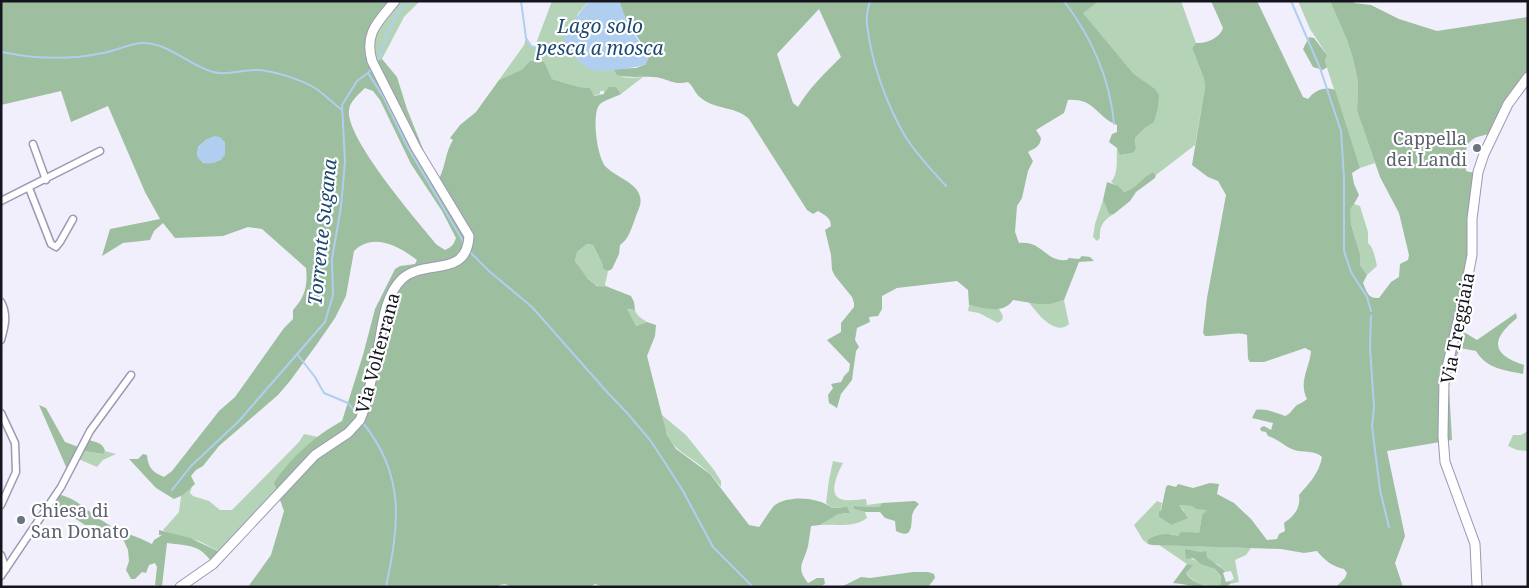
<svg xmlns="http://www.w3.org/2000/svg" width="1529" height="588" viewBox="0 0 1529 588" font-family="'Noto Serif',serif">
<rect width="100%" height="100%" fill="#f1effb"/>
<path fill="#b5d4b7" d="M395,1H420L404,17L382,59L372,61L369,38Z
M552,1H589L577,15L606,70L613,69C620,80 632,78 643,77L621,94L617,89L604,94V91H600V94L593,96L590,88L579,87L552,79L544,63L499,80L524,45L526,38L528,43L534,48L535,46Z
M1099,1H1181L1196,43L1192,48L1204,79L1205,87L1195,145L1156,175L1153,172C1142,177 1136,189 1124,192L1111,182C1119,172 1116,160 1117,148L1121,155L1133,153L1136,149L1135,138L1146,127L1154,88L1134,74L1082,12Z
M1298,1H1330L1347,40L1353,59L1358,82L1357,111L1375,163L1360,168L1327,68L1325,61L1327,55L1310,29Z
M1103,200L1109,214H1114C1103,220 1099,227 1100,238L1097,241L1093,237L1095,224Z
M1354,204L1360,206L1368,232V243C1374,248 1375,258 1377,266L1367,275L1360,265V254L1351,224L1349,209Z
M587,244L593,245L602,263L603,269L608,271L605,285L608,287C592,289 583,272 575,261L577,252Z
M1064,300L1069,324C1055,337 1036,312 1028,301C1043,305 1049,302 1064,300Z
M969,305L992,309H999L1003,316L1002,320L998,323L979,313L968,311Z
M626,309L635,310C636,315 642,319 647,322L636,326Z
M662,415L686,435L714,470L721,481V487C717,483 714,478 711,475C688,451 667,454 662,415Z
M1528,431L1527,451L1517,450L1508,446L1513,435H1521Z
M304,434L318,437L300,452L278,495L224,554L199,541L170,534L163,530L179,512L181,496L192,486L190,493L193,496L209,501L220,510H232L299,442Z
M84,451L102,454L105,451L116,454L103,460L97,467L76,458L78,453Z
M833,461L843,463C838,473 825,498 845,500C852,501 860,499 866,499L867,505L882,503L879,507L853,506L854,509L865,512L867,518C854,528 836,524 820,525L838,513L847,514L842,507L832,508L826,503L829,480Z
M1157,501L1162,503L1159,517L1171,525L1175,523L1184,511L1179,505L1192,506L1208,510L1202,515L1199,533L1180,535L1178,536L1172,534L1148,540V544L1143,540L1134,525Z
M1159,545L1251,548L1246,555L1235,560L1239,582L1230,584V581L1234,579L1231,571L1225,572L1219,565L1212,562L1202,552L1190,550V558L1215,569L1221,578L1220,587C1208,587 1194,584 1186,573L1192,565L1187,564Z"/>
<path fill="#9dbe9f" fill-rule="evenodd" d="M1,1H395L369,38L372,61L382,59L397,77L407,109L429,164L439,179C446,165 445,153 453,140L450,138L460,125L476,112L499,80L522,70L530,61L544,62L552,79L579,87L590,88L594,96L604,94L609,87H616L621,94C615,97 605,100 600,104C591,113 597,158 606,167C617,178 645,185 640,205C639,210 636,214 635,219C631,229 629,239 620,245L619,254L612,269L608,271L603,269L602,263L593,245L587,244L577,252L575,261L588,279L597,286L608,287L631,296L634,302L635,310L627,309L636,326L647,322L656,325L655,336L647,356L667,435L676,449L710,474L749,525L759,527C763,522 772,507 775,505C789,495 819,497 832,508L847,507L850,513L838,514L820,525L811,526C810,533 809,540 808,546C804,563 795,567 808,583L817,578H824L825,584L819,587H605L595,584L590,587H511C506,583 501,584 496,587H248L271,555L284,511L274,483C290,458 316,435 342,421L363,355L375,309L395,269L400,266L415,264L417,260C399,246 373,232 354,251L346,296L335,318L317,344L290,381L278,395L219,446L203,466L196,470L191,476L195,484L183,495L174,499L156,488L129,459H138L143,454L147,455C148,467 152,472 164,477L172,471L219,411L235,397L284,328L293,319V310C305,297 308,285 306,268L262,229L248,227L223,236L175,238L163,223L154,231L150,240L123,243L102,256L110,229L160,219L145,192L108,106L71,122L61,91L1,105ZM365,88L373,91L380,100L411,164L442,211L456,238C454,244 452,247 445,250L437,245C418,222 345,138 349,110C350,101 359,94 365,88ZM207,139L221,160L203,163L198,147Z
M619,1H1099L1083,13L1134,74L1154,88L1159,95L1158,107L1154,122L1146,127L1135,138L1136,149L1133,153L1120,155L1117,148L1109,142L1112,134L1117,132V125C1096,117 1095,98 1068,100L1064,113L1036,130L1041,138C1040,147 1035,148 1028,152L1033,161L1028,171L1022,198L1017,206L1015,232L1019,243C1044,241 1044,262 1067,260L1069,258L1079,259L1082,256L1090,257L1094,261L1079,262L1064,300L1050,304H1038L1013,300C1003,315 984,308 969,305L968,290L957,281L897,288L882,296V309L878,316L869,317L870,322L857,328L855,340L859,347L856,351L852,380L841,394L837,408L829,403L828,395L833,388L831,384L841,382L844,376L849,371L850,364L827,340L841,332V323L854,307V303L852,297L835,276L832,270L831,255L825,230L831,226C831,218 825,215 818,211L813,214L807,210L749,119C736,106 715,110 701,98C695,94 694,87 688,82C676,85 671,81 660,78C647,75 632,79 617,75L613,69L636,68L646,64V49L627,23ZM819,9L841,57C825,73 809,88 798,107L793,103L777,54Z
M1211,1H1257L1303,97L1308,99C1315,90 1325,86 1335,90L1360,168L1352,173L1354,184L1359,195L1354,204L1350,209L1351,224L1360,254V265L1367,275L1363,283C1367,292 1368,299 1379,298L1391,282L1399,277L1400,264L1408,260L1409,255L1399,213L1380,177L1357,111L1358,82L1353,59L1347,40L1330,1H1353L1354,3L1371,5L1399,19L1437,31L1528,17V77L1494,134C1467,136 1464,144 1466,171L1478,174L1472,255L1457,328L1477,340L1516,313L1517,318C1491,339 1490,354 1524,365L1523,374C1504,370 1487,369 1476,351L1460,348L1451,371L1449,387L1452,440L1387,451L1405,536L1395,563L1403,587H1336L1345,578L1347,573L1344,569C1333,567 1324,560 1317,551L1304,553L1281,549L1152,545L1148,544V540C1155,534 1170,533 1178,536L1181,532L1199,533L1202,515L1207,510L1196,509L1192,506L1179,505L1188,518L1171,525L1159,517V512L1161,510L1166,487L1168,485L1176,487L1178,484L1193,488L1210,483L1219,484L1217,494L1234,503L1251,519L1267,540L1277,539L1279,534L1285,531L1284,523C1294,516 1301,508 1299,495C1309,483 1319,474 1322,457C1316,451 1306,452 1298,451C1287,449 1279,439 1268,436L1266,432L1261,431L1260,428L1264,426L1271,430L1273,423L1252,418L1256,410C1267,408 1275,413 1285,416C1291,414 1292,409 1297,405C1301,403 1303,402 1307,399C1298,382 1310,367 1311,351L1305,348L1264,362H1250L1248,359L1247,335C1235,331 1219,337 1205,336L1203,333L1207,298L1226,195L1218,181L1208,177L1192,165L1205,87L1204,79L1192,48L1196,43C1206,44 1220,38 1223,28Z
M1309,37L1314,38L1327,55L1325,61L1327,67L1323,70L1313,67L1303,49Z
M1153,172L1156,175L1155,178L1136,192L1130,201L1114,214H1109L1103,200L1107,182L1118,186L1124,192C1136,189 1142,177 1153,172Z
M39,405L46,408L65,442L81,448L86,439C94,442 103,442 105,451L103,454L84,451L78,453L66,477L67,469Z
M56,494C79,498 88,513 106,523C120,532 137,536 152,544L154,540L162,535H159V530L190,538L224,554L213,564C200,544 189,546 167,543L162,586L155,585L157,567L155,563L149,565L146,573L142,572L135,579H131L126,570L129,561L128,550L124,541L119,537L110,535L96,525H85L59,508Z
M915,501L919,504C916,507 913,511 912,516C911,525 913,540 896,531L895,521L885,518L880,512H865L854,509L853,506L879,507L882,503Z
M1185,549L1202,552L1206,551L1207,557C1213,563 1220,565 1225,572L1223,573L1226,582L1230,581V584L1226,587H1220L1221,577L1215,569L1201,564L1193,558L1186,559Z
M1187,564L1193,565L1186,573C1190,581 1200,583 1207,587C1195,587 1185,584 1173,583Z
M913,572H928L934,574L935,578L928,587H841L861,577L870,578Z"/>
<path fill="#b0cff0" d="M589,1H619L627,23L649,57L646,64C637,68 604,72 595,70C580,67 564,48 564,33Z
M214,136L220,137L225,142V155C207,177 178,151 214,136Z"/>
<g fill="none" stroke-linecap="round" stroke-linejoin="round">
<path stroke="#b0cff0" stroke-width="2" d="M521,1L526,38L531,46L538,49L550,46
M870,1C868,8 866,17 867,24C871,62 886,103 905,136C916,154 932,170 946,186
M1064,1C1092,38 1110,78 1114,124
M1291,1L1320,68L1341,131L1344,178V251L1351,272L1367,297L1371,311
M2,52C35,59 70,60 103,53C116,51 130,43 143,43C169,43 188,65 213,72C227,76 240,70 254,70C270,69 302,80 315,88C324,94 333,103 342,110
M376,62L380,57C385,37 393,13 410,1
M368,73L384,98L407,146L464,243
M469,251L489,271L532,307L607,392L628,414L650,440L664,461L683,491L713,547L753,587
M1371,316L1370,347L1374,407L1372,426L1380,490L1389,527
M297,354L315,377L324,393L348,403L356,413
M363,423C406,476 399,525 386,587
M172,490L191,466L238,422L325,322L333,295L332,259L341,207L345,162L342,105L357,81L368,73L372,68"/>
<defs>
<path id="street" d="M33,144L46,180
M29,188L51,244L56,247L60,242L73,219
M1,201L100,151
M1,302C8,315 5,326 1,340
M1,413L15,443L16,472L1,505
M1,555L6,569
M1,576L61,487L90,431L131,375"/>
<path id="secondary" d="M180,587L213,564L315,455L348,433L360,420L365,407C369,390 373,372 377,355C382,331 383,297 402,279C424,258 467,279 469,236L416,148L372,61C364,33 378,22 395,1
M1477,587L1475,544L1445,462L1443,436L1444,380L1465,291L1472,255V219L1478,172L1484,154L1508,104L1528,77"/>
</defs>
<use href="#street" stroke="#9d99b5" stroke-width="9"/>
<use href="#secondary" stroke="#9d99b5" stroke-width="11"/>
<use href="#street" stroke="#fff" stroke-width="6"/>
<use href="#secondary" stroke="#fff" stroke-width="9"/>
</g>
<g fill="#6b7280" stroke="#fff" stroke-width="2">
<circle cx="1477" cy="148" r="5"/>
<circle cx="21" cy="520" r="5"/>
</g>
<g text-anchor="middle" dominant-baseline="central" stroke-width="4.5" stroke-linejoin="round" paint-order="stroke">
<g font-size="18" fill="#5b616d" stroke="#fff" text-anchor="end">
<text x="1467" y="138">Cappella<tspan x="1467" dy="21">dei Landi</tspan></text>
<text x="31" y="510" text-anchor="start">Chiesa di<tspan x="31" dy="21">San Donato</tspan></text>
</g>
<g font-size="18" fill="#16151f" stroke="#fff">
<text transform="translate(1457 328) rotate(-79)">Via Treggiaia</text>
<text transform="translate(377 353) rotate(-75)">Via Volterrana</text>
</g>
<g font-size="19" font-style="italic" fill="#1b4771" stroke="#fff">
<text x="600" y="26">Lago solo<tspan x="600" dy="22">pesca a mosca</tspan></text>
<text transform="translate(322 232) rotate(-84)">Torrente Sugana</text>
</g>
</g>
<rect width="1529" height="588" fill="none" stroke="#16151f" stroke-width="5"/>
</svg>
